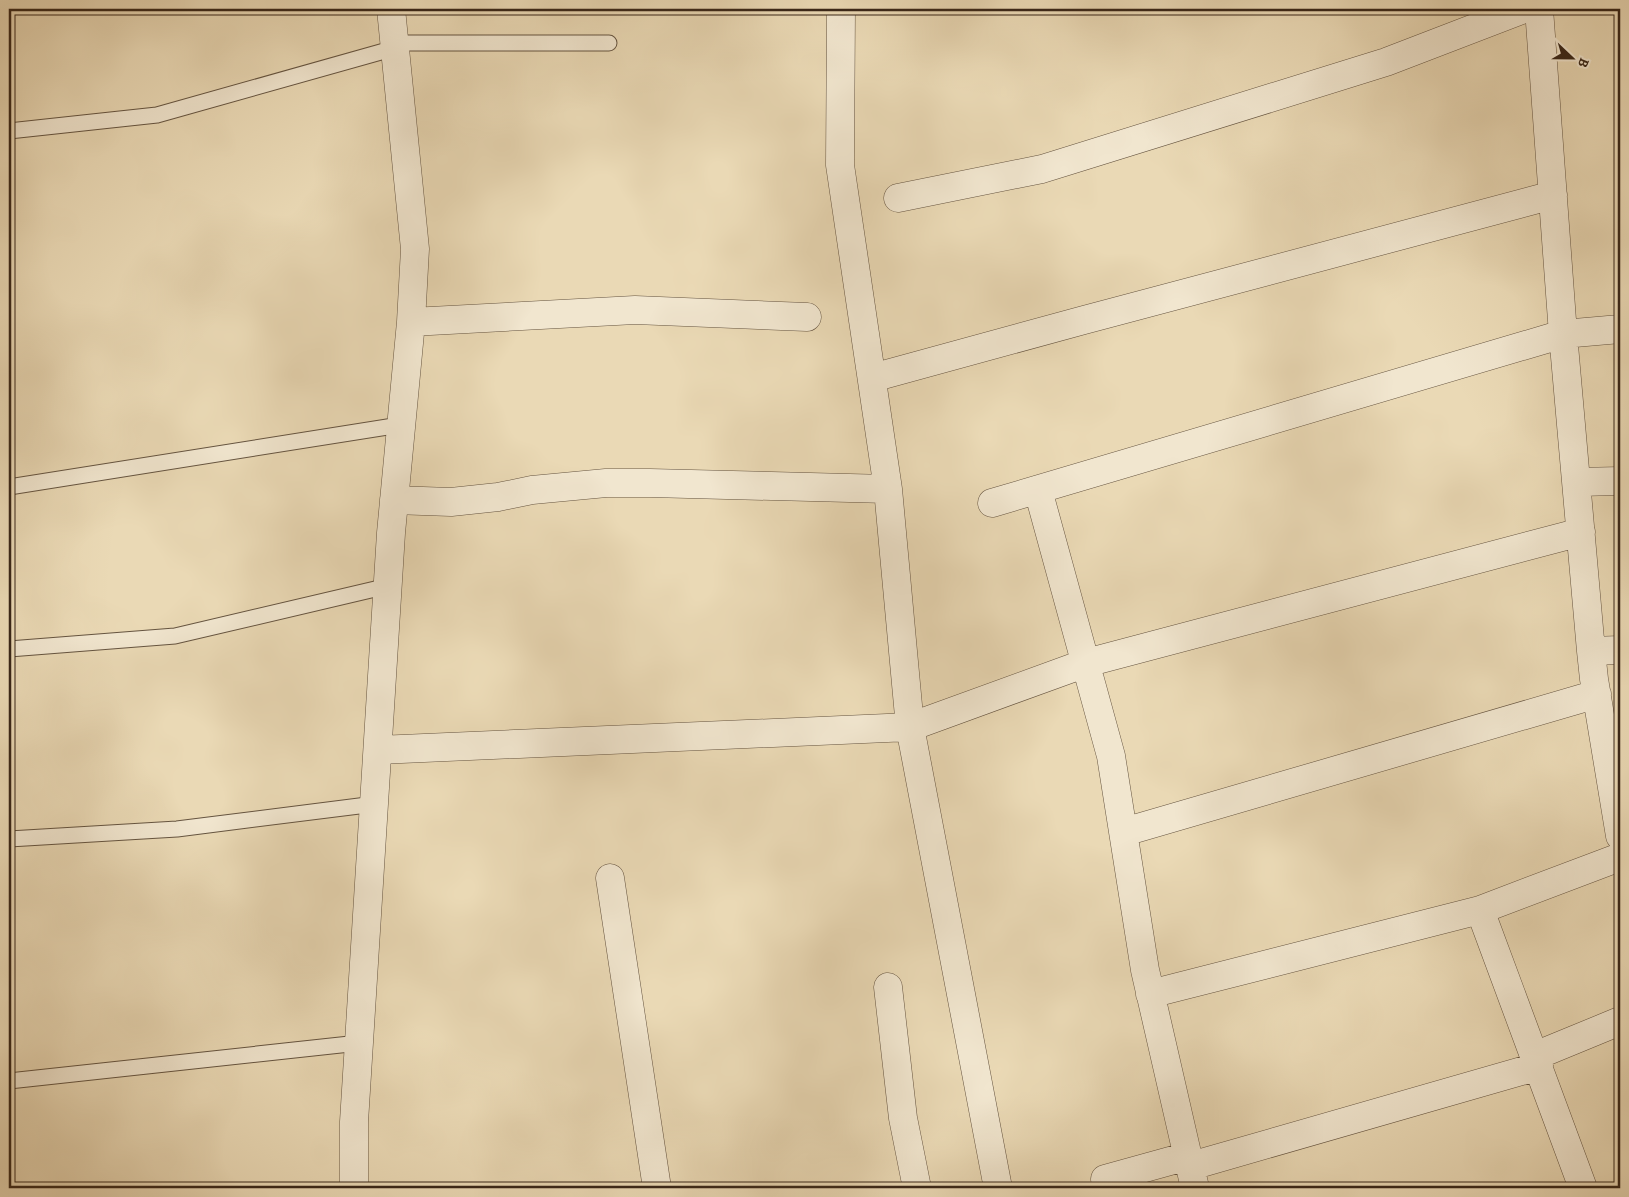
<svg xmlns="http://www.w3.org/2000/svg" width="1629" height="1197" viewBox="0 0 1629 1197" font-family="Alegreya,serif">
<rect width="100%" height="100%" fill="#ead9b5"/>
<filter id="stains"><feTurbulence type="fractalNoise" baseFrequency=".004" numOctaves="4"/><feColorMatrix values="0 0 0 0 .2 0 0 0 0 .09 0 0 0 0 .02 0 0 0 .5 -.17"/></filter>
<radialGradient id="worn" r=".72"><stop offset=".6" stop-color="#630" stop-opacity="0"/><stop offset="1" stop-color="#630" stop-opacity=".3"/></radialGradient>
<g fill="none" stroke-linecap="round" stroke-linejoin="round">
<defs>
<path id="service" d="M394,43H609
M9,131L157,115L395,48
M9,487L400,425
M9,649L175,636L388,586
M9,839L177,829L375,804
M9,1081L359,1043"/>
<path id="minor" d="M841,9L840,165L888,489L910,727L998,1188
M1539,9L1563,334L1591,651L1594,679L1620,836
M898,198L1042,169L1386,62L1524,9
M411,322L635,310L807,317
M872,378L1084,320L1553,195
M1577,482L1620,481
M1038,490L1111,756L1145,970L1195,1188
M394,500L451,502L498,497L532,490L606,483H650L888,489
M992,503L1563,334L1620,329
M1591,651L1620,650
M378,750L910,727L1086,663L1581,532
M1124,832L1597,694
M610,878L657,1188
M1480,910L1583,1188
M888,987L903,1118L917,1188
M1150,994L1480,910L1620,857
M1535,1056L1620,1021
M1191,1166L1539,1066
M1105,1179L1188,1156
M354,1188V1122L391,533L411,322L415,249L391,9"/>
</defs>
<use href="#service" stroke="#655440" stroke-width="17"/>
<use href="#minor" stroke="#655440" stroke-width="29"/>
<use href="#service" stroke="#f1e6cf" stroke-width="15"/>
<use href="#minor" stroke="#f1e6cf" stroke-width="28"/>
</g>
<rect width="1629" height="1197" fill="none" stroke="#ead9b5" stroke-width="30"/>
<rect x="10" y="10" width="1609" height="1177" fill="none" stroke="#392719" stroke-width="2.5"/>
<rect x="15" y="15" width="1599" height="1167" fill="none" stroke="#392719"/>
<g transform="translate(1572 58) rotate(112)" stroke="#f1e6cf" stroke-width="4" paint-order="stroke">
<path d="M0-4L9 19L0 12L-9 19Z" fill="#392719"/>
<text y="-8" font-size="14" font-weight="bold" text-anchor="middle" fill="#392719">B</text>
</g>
<rect width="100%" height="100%" filter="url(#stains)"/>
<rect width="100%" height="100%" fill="url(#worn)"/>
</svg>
